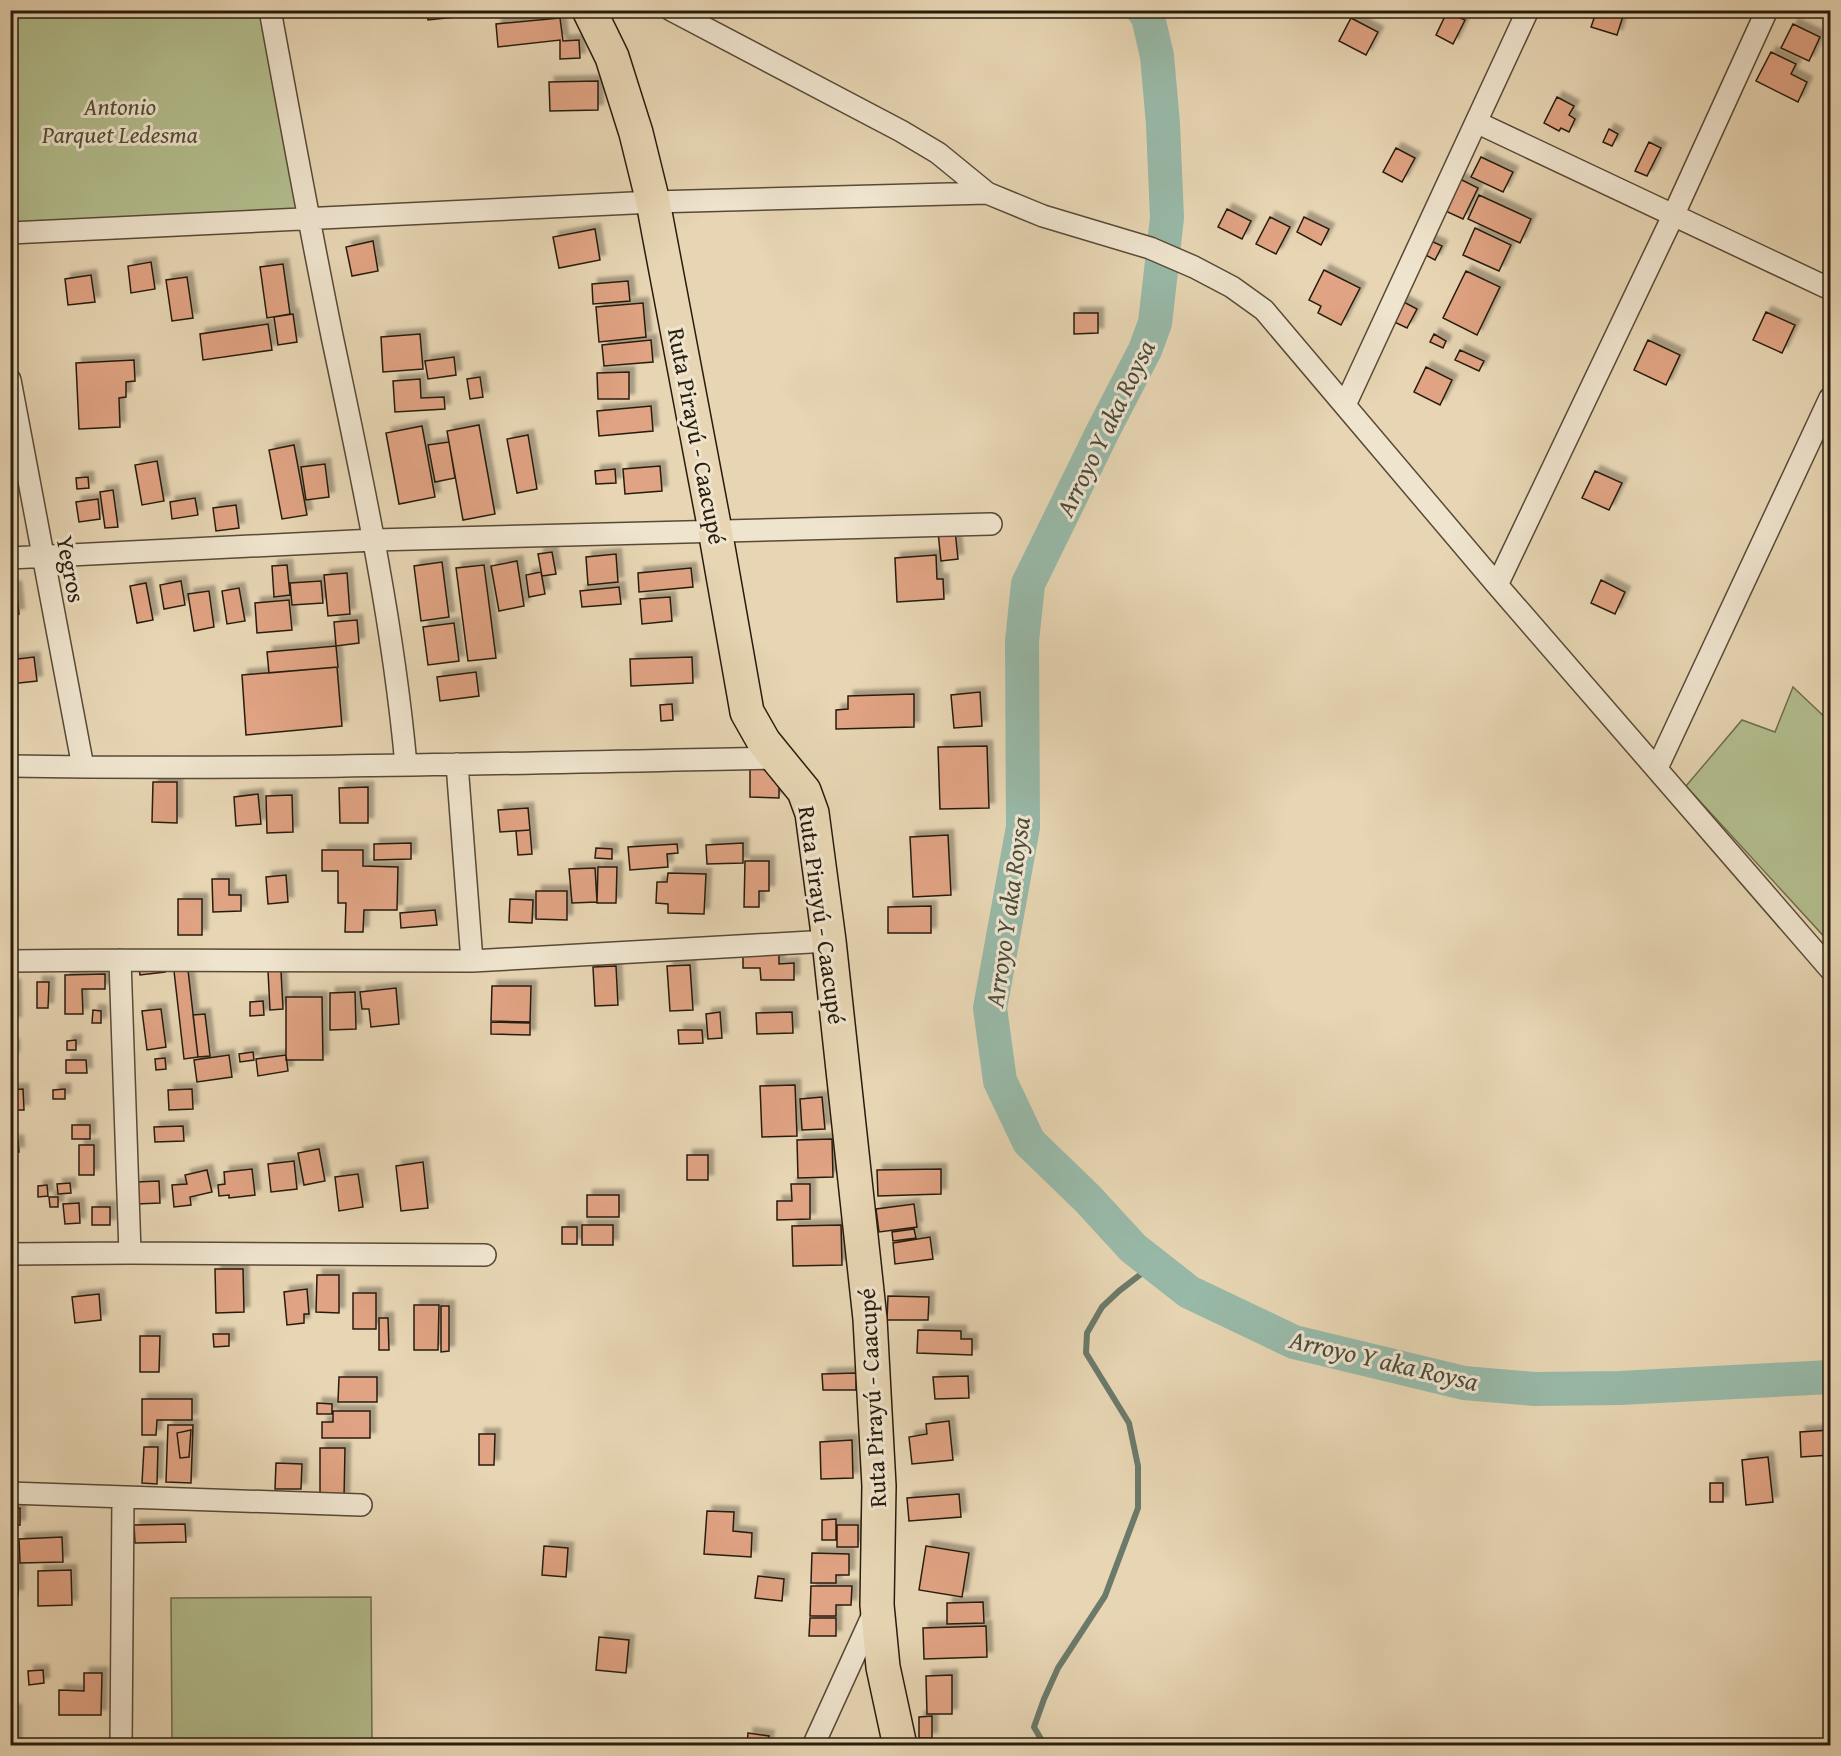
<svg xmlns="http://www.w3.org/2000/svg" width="1841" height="1756" viewBox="0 0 1841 1756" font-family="'Gentium Book Plus',serif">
<defs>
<filter id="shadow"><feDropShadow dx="5.5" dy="-5.5" stdDeviation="1.5" flood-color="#0004"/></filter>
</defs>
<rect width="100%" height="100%" fill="#e7d5b3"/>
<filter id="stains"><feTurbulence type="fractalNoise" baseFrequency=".00333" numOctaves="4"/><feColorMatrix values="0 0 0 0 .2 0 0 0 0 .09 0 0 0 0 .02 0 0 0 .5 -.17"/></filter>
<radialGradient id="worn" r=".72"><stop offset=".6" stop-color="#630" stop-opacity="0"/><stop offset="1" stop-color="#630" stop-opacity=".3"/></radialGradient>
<path fill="#b3be8e" stroke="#6e6d4e" stroke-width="1.5" d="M10,11H270L308,220L11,233Z
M1793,687L1830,722V943L1686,786L1742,720L1775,732Z
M371,1597L372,1745H172L171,1598Z"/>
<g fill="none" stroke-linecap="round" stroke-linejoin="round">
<path stroke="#6b7a6a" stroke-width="6" d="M1045,1746L1034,1727L1044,1699L1058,1668L1105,1596L1138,1508V1466L1129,1423L1086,1353L1087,1333L1102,1307L1119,1291L1154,1264"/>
<path stroke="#98b9a8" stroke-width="34" d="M1143,10L1148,17L1157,56L1163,124L1167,218L1155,323L1145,350L1103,431L1028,584L1022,641L1023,827L990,1008L1000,1081L1029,1142L1088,1199L1133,1248L1189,1292L1294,1342L1464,1383L1535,1389L1620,1388L1830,1377"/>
</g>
<path fill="#e0a383" stroke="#281c0d" stroke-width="1.5" filter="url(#shadow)" d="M427,10H454L455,17L428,20Z
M1597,10H1605L1623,16L1617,35L1591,27Z
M1447,12L1465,20L1453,44L1436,35Z
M560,18L563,41L579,40L580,58L560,59V40L498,47L496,24Z
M1351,18L1378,32L1366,55L1339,41Z
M1793,24L1820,37L1809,61L1781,48Z
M1771,52L1796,64L1791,74L1807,82L1798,102L1756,81Z
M598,81V110L550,111L549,82Z
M1557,97L1574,106L1569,115L1575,119L1569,132L1561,128L1559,131L1544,123Z
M1609,129L1618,134L1612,146L1603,142Z
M1649,142L1661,148L1647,176L1635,171Z
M1396,148L1415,158L1402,182L1383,172Z
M1481,157L1513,172L1503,192L1471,177Z
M1456,177L1478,188L1463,219L1441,209Z
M1479,195L1531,219L1520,243L1468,219Z
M1227,209L1251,221L1242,239L1218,227Z
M1270,217L1290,227L1276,254L1256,244Z
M1304,217L1329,229L1321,245L1297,232Z
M1475,228L1511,245L1499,271L1463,255Z
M595,229L600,260L559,268L553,237Z
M1427,239L1442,246L1435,260L1420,252Z
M373,241L378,271L352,276L346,247Z
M151,262L155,289L131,293L128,266Z
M283,264L290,314L267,318L260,267Z
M1324,270L1360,288L1341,325L1318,313L1321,306L1309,300Z
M1466,271L1500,287L1477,335L1443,318Z
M91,275L95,302L68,305L65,279Z
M187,277L193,318L172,321L166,280Z
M628,281L630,301L593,304L592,284Z
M1400,300L1417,309L1407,328L1390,320Z
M643,303L646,337L599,342L596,307Z
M1766,312L1795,325L1782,353L1753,340Z
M1074,313H1098V333L1074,334Z
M293,314L297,342L278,345L274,317Z
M268,324L272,350L203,360L200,334Z
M420,334L423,369L383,372L381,337Z
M1434,334L1446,341L1443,348L1430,342Z
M651,340L653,362L604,366L602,345Z
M1648,340L1680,355L1666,385L1634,370Z
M1460,350L1484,361L1479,371L1455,360Z
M454,357L456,375L428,379L425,361Z
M134,360L135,381L126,382V397L119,398L120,427L79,429L76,363Z
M1426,367L1452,380L1440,405L1414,392Z
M629,372V399H598L597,373Z
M480,377L483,397L470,399L467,379Z
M420,379L421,398L444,397L445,409L395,412L393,381Z
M651,406L653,431L599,436L597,411Z
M479,425L495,514L463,520L447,431Z
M422,426L435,497L399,504L386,433Z
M528,435L537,489L517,493L507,439Z
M449,442L455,478L435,482L428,445Z
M294,445L307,515L282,519L269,450Z
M157,461L164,501L142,505L135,465Z
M325,464L329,497L306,500L301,467Z
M660,466L662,491L625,494L623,469Z
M615,469L616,483L596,484L595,471Z
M1595,471L1622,483L1609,510L1582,498Z
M88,477L89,488L77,489L76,478Z
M113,490L118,527L105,528L100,492Z
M195,498L198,515L172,519L170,502Z
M98,499L100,519L79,522L76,502Z
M236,505L239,528L216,531L213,508Z
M955,530L958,559L941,561L938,532Z
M552,552L556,574L542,576L538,554Z
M616,554L618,582L588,585L586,557Z
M936,555L937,579H943L944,599L897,602L895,558Z
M517,561L524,606L499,611L491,566Z
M442,562L449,617L421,621L414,566Z
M287,565L290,595L274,597L272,566Z
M484,565L496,658L468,661L456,568Z
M691,568L693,587L639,592L638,573Z
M541,572L545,594L529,597L526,575Z
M347,573L350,614L328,616L324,575Z
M1601,580L1625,592L1615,614L1591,603Z
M181,581L185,605L164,609L160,585Z
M321,581L323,603L292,605L290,583Z
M146,583L153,620L137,623L130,586Z
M10,587H16L19,614L10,615Z
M619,587L621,604L582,607L580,591Z
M239,588L245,621L227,624L222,591Z
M209,591L214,627L194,631L188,594Z
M670,597L672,621L642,624L640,599Z
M289,600L292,630L257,633L255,603Z
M357,620L359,643L336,646L334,622Z
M454,623L459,661L428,665L423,627Z
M336,646L338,667L269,673L267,652Z
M34,657L37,681L10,684V660Z
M692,657L693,683L631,686L630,659Z
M337,667L342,726L246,735L242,675Z
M476,672L479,696L440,701L437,677Z
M980,692L982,726L954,728L951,695Z
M914,694V727L836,729V710L848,709V696Z
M672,704L673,720L661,721L660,705Z
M987,746L989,808L940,809L938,747Z
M750,769L779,770V798L750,797Z
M153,782H177V823L152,822Z
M368,787V823H340L339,788Z
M258,794L261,824L236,826L234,797Z
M292,795L293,832L267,833L266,796Z
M528,808L530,830L500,832L498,810Z
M530,830L532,854L518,855L516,831Z
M948,835L951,895L913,897L910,837Z
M411,843V859L374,860V844Z
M743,843V863L707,864L706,845Z
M677,844L678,853L667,854L668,867L630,870L628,847Z
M596,848L612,849V859L595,858Z
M322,850H363V866L398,867L397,910H364L363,932H345L346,903H338V871H322Z
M745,861H769V891H759V907H744Z
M598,867H617L616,903H597Z
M595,868L597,902L572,903L569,869Z
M668,873L706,874L704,914L668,913V904L656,903L657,882H667Z
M286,875L288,902L268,904L266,877Z
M212,879H229V895H241V911L213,912Z
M536,891H567V920L536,919Z
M178,899H202V935H178Z
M510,899L533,900L532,923L509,922Z
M931,906V933H888V907Z
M435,910L437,925L401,928L400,913Z
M779,951V964L794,963V980H761L760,968H743V952Z
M165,964V972L140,975L139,967Z
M690,965L693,1010L670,1011L667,966Z
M616,966L618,1005L595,1006L593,967Z
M188,970L198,1057L184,1059L174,971Z
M268,971H281L283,1009L270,1010Z
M105,974V989H82L83,1014H65V975Z
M37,982H49L48,1008H37Z
M10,985H15L16,1022H10Z
M492,986H531L530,1022L491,1021Z
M396,988L399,1024L371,1027L369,1009H362L360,992Z
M355,992L356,1029L330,1030V993Z
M286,997H322L323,1060H286Z
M263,1001L264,1015L250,1016V1002Z
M161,1009L166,1047L147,1050L142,1011Z
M93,1010L101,1011V1023H92Z
M720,1012L722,1038L708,1039L706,1014Z
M792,1012L793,1033L757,1034L756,1013Z
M205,1014L210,1056L198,1057L193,1015Z
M491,1022L530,1023V1035L491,1034Z
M678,1030H702L703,1043L679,1044Z
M76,1040V1050H67V1041Z
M10,1045H14V1057H10Z
M253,1052L254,1060L240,1062L239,1054Z
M229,1055L232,1077L197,1082L194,1060Z
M286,1055L288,1071L258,1076L256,1059Z
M165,1058L166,1069L156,1070L155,1059Z
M66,1060H86L87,1073H66Z
M795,1085L797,1136L762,1137L760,1086Z
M23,1089L24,1110H11L10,1090Z
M65,1089V1099H53V1090Z
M192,1089L193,1109L169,1110L168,1090Z
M822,1097L825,1129L802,1130L800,1099Z
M72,1125H90V1139H72Z
M183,1126L184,1141L155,1142L154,1127Z
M832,1139L833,1177L798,1178L797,1140Z
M10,1141H18L19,1152L10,1153Z
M79,1145H94V1175H79Z
M319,1149L325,1181L304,1185L298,1153Z
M687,1155H708V1180H687Z
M294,1161L297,1189L271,1192L268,1164Z
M423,1162L428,1208L401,1211L396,1166Z
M252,1169L255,1195L229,1198V1195L219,1196L218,1185L225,1184L224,1172Z
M941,1169V1194L878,1196L877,1170Z
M207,1170L212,1192L190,1197L191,1205L174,1207L172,1185L187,1184L185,1175Z
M358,1174L363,1207L339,1211L335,1177Z
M159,1181L160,1203L137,1204L136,1182Z
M70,1183L71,1193L58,1194L57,1184Z
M791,1184H810V1219L777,1220V1201H792Z
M47,1185L48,1196L38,1197V1186Z
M587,1195H619V1217H587Z
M49,1197H58V1207H50Z
M79,1203L80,1223L65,1224L63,1204Z
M914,1204L917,1227L879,1232L876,1209Z
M92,1207H110V1225H92Z
M582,1225H613V1245H582Z
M841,1225L842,1265L793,1266L792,1226Z
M562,1227H577V1244H562Z
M914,1229L916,1238L893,1241L892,1232Z
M930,1237L933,1259L895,1264L893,1243Z
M215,1269H243L244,1312L216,1313Z
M317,1275H339V1313L316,1312Z
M307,1289L309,1314H304V1323L287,1325L284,1292Z
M353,1293H376V1329H353Z
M99,1294L101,1320L75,1323L72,1297Z
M888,1296L929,1297L928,1320H887Z
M414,1305H439L438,1350H414Z
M441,1306H449V1351L441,1352Z
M379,1318H388L389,1350H379Z
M918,1330L961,1331V1339H972V1355L917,1353Z
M213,1334H229V1346L214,1347Z
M140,1336H160L159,1372H140Z
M856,1373V1390H823L822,1374Z
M968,1376L969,1398L935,1399L933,1377Z
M339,1377H377V1402H338Z
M142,1399H192V1420H157L156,1435H142Z
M317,1403L332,1404V1414H317Z
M333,1411H370V1438H322V1422H333Z
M949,1421L953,1460L912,1464L909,1437L927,1434L926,1424Z
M168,1425H193L191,1483L166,1482Z
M191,1430L189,1457L180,1458L177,1433Z
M1830,1430V1455L1801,1457L1800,1432Z
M479,1434H495L494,1465H479Z
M852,1440L853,1478L821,1479L820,1442Z
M144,1447H158L157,1484L142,1483Z
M320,1448H345L344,1498L320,1497Z
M1768,1457L1773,1502L1746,1505L1742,1460Z
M276,1463L302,1464L301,1489H275Z
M1710,1483H1723V1502H1710Z
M959,1494L961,1517L909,1521L907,1498Z
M20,1508V1525L10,1526V1509Z
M707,1511L734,1512L733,1531L752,1533L751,1557L704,1554Z
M836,1519V1540H822V1520Z
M185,1524L186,1542L135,1543L134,1525Z
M837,1525H858V1547H837Z
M62,1537L63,1562L20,1563L19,1539Z
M544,1546L568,1548L566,1577L542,1575Z
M926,1546L969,1553L962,1597L919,1590Z
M812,1553L849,1554V1575H836V1583H811Z
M10,1563H18V1595H10Z
M71,1570L72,1605L38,1606V1571Z
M758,1576L784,1579L782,1601L755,1598Z
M811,1586H852L851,1605H836V1616H810Z
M983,1602L984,1623L947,1624V1603Z
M810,1618H836V1636H809Z
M986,1626L987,1657L924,1659L923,1628Z
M599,1637L629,1640L626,1673L596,1670Z
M43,1670L44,1683L29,1685L28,1671Z
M84,1673H102L101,1715H59V1690L84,1691Z
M952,1675V1714H927L926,1676Z
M10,1710H16V1746H10Z
M932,1716V1738H919V1717Z
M748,1733L769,1736L767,1746H747Z"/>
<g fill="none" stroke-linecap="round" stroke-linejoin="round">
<defs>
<path id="minor" d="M270,10C290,119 310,228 332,336C362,478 393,620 406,765
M671,10L901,131L938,153L987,193L1043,216L1150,248L1194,267L1232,287L1264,310L1497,585L1830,969
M1476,122L1830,289
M10,233L653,202L987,193
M10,380L83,767
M1345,405L1528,10
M10,558L374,540L991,524
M1497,585L1673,216L1767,10
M457,764L472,961
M10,766C266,770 522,763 778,758
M1657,768L1830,398
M120,960L130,1253
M10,961L120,960L472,961L829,941
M10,1254L130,1253L485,1255
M10,1493L361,1505
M121,1746L123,1497
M813,1746L875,1610"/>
<path id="primary" d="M589,10L612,57L636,133L653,202L715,530L747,712L764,742L804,791L812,813L829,941L870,1319L879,1486L877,1605L883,1667L900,1746"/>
</defs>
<use href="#minor" stroke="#584a36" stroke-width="24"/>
<use href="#primary" stroke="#281c0d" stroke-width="36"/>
<use href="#minor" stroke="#efe4ce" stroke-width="21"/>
<use href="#primary" stroke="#e7d5b3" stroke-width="33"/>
</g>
<g text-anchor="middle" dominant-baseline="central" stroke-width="6" stroke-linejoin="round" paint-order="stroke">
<g font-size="24" font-style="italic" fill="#524d34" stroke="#efe4ce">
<text x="120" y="106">Antonio<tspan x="120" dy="28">Parquet Ledesma</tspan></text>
</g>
<g font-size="24" fill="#281c0d" stroke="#efe4ce">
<text transform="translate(697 436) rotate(79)">Ruta Pirayú - Caacupé</text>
<text transform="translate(71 569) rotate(79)">Yegros</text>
<text transform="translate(822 915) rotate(82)">Ruta Pirayú - Caacupé</text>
<text transform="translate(872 1398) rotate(-93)">Ruta Pirayú - Caacupé</text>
</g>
<g font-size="26" font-style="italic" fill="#4a4b3c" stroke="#efe4ce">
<text transform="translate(1105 428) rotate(-64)">Arroyo Y aka Roysa</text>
<text transform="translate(1007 912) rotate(-82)">Arroyo Y aka Roysa</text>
<text transform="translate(1384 1360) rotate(13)">Arroyo Y aka Roysa</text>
</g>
</g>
<rect width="1841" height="1756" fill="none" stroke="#e7d5b3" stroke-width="36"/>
<rect x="12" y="12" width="1817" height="1732" fill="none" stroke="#281c0d" stroke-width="3"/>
<rect x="18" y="18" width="1805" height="1720" fill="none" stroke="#281c0d" stroke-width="1.5"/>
<rect width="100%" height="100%" filter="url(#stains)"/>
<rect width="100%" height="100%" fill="url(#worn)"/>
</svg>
